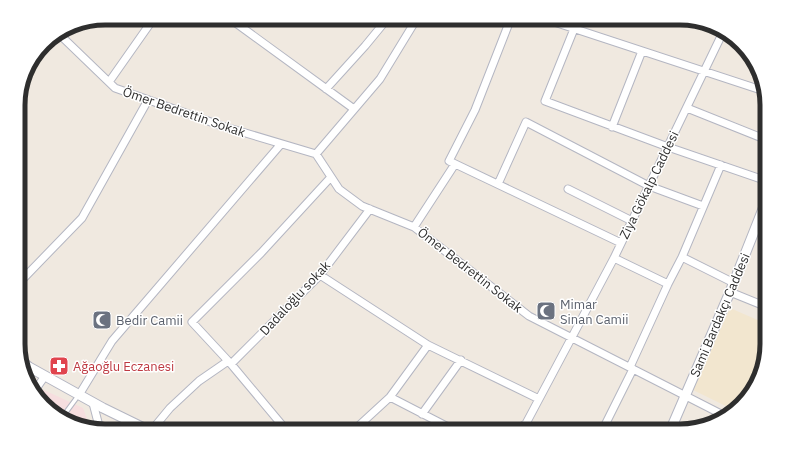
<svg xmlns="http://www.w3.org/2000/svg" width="785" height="449" viewBox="0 0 785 449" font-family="'IBM Plex Sans',sans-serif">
<rect width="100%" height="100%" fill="#f0e9e0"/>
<path fill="#f2e6cf" d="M730,308L767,324V350L755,387L734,410L693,390Z"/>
<path fill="#f6dedf" d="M41,390H44L83,408L90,427L62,419L37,396Z"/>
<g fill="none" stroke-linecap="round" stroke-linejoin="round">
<defs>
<path id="service" d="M61,419L78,396"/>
<path id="minor" d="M229,18L354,109
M511,18L475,110L449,161L621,243
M542,18L764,91
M574,29L545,101L668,147L767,181
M58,33L115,88L222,126L316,154L339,189L362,206L414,227L529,316L727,417
M62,37L72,24
M109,82L154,18
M326,89L365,46L388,18
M687,108L767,140
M612,127L642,51
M316,154L380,79L416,20
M498,184L526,122L649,186L703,206
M568,189L632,221
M414,227L455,164
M682,257L734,283
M614,258L668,284L630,367
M320,275L428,345L539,399
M19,283L82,218L148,100
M668,284L682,257L721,165
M730,292L767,307
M231,364L320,275L370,209
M33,393L45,376
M79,395L112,341L281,144
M390,397L456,431
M93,403L100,430
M422,414L461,360
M524,425L536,431
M151,431L170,408L199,381L228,361
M287,431L231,364L192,322L261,253L331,177
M294,431L302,427L315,431
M353,431L390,397L428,345
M522,431L614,258L724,30
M602,431L633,369"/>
<path id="tertiary" d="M21,361L29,367L103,408L150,431
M670,431L730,292L767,199"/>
</defs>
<use href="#service" stroke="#b4b6c2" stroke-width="5.5"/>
<use href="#minor" stroke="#b4b6c2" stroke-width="9"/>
<use href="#tertiary" stroke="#b4b6c2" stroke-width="11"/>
<use href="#service" stroke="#fff" stroke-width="3.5"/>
<use href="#minor" stroke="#fff" stroke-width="7"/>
<use href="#tertiary" stroke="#fff" stroke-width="9"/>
</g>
<defs>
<symbol id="mosque-square" viewBox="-11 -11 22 22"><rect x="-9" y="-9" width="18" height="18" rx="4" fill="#6b7280" stroke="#fff"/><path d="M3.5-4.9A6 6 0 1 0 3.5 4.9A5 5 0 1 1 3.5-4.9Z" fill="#fff"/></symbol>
<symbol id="pharmacy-square" viewBox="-11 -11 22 22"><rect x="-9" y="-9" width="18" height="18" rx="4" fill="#e0444e" stroke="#fff"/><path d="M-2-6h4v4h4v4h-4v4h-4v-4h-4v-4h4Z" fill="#fff"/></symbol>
</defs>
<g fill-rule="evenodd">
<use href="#mosque-square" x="535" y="300" width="22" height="22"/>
<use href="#mosque-square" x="91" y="309" width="22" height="22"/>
<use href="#pharmacy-square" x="48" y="355" width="22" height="22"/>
</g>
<g text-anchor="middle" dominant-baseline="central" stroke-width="3" stroke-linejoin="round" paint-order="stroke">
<g font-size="13" fill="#2e2e2e" stroke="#fff">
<text transform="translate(184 112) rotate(19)">Ömer Bedrettin Sokak</text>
<text transform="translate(649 185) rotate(-64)">Ziya Gökalp Caddesi</text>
<text transform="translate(470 270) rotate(38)">Ömer Bedrettin Sokak</text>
<text transform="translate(295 298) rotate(-47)">Dadaloğlu sokak</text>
<text transform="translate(720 315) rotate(-67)">Sami Bardakçı Caddesi</text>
</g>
<g font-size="13" fill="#5b616d" stroke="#fff" text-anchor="start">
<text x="560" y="304">Mimar<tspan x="560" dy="15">Sinan Camii</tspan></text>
<text x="116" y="320">Bedir Camii</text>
</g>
<g font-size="13" fill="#be3a42" stroke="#fff" text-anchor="start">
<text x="73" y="366">Ağaoğlu Eczanesi</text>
</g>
</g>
<path d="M0 0H785V449H0ZM105 25H680A80 80 0 0 1 760 105V344A80 80 0 0 1 680 424H105A80 80 0 0 1 25 344V105A80 80 0 0 1 105 25Z" fill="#fff" fill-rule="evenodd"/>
<path fill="none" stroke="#2e2e2e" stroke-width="5" d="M105 25H680A80 80 0 0 1 760 105V344A80 80 0 0 1 680 424H105A80 80 0 0 1 25 344V105A80 80 0 0 1 105 25Z"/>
</svg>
